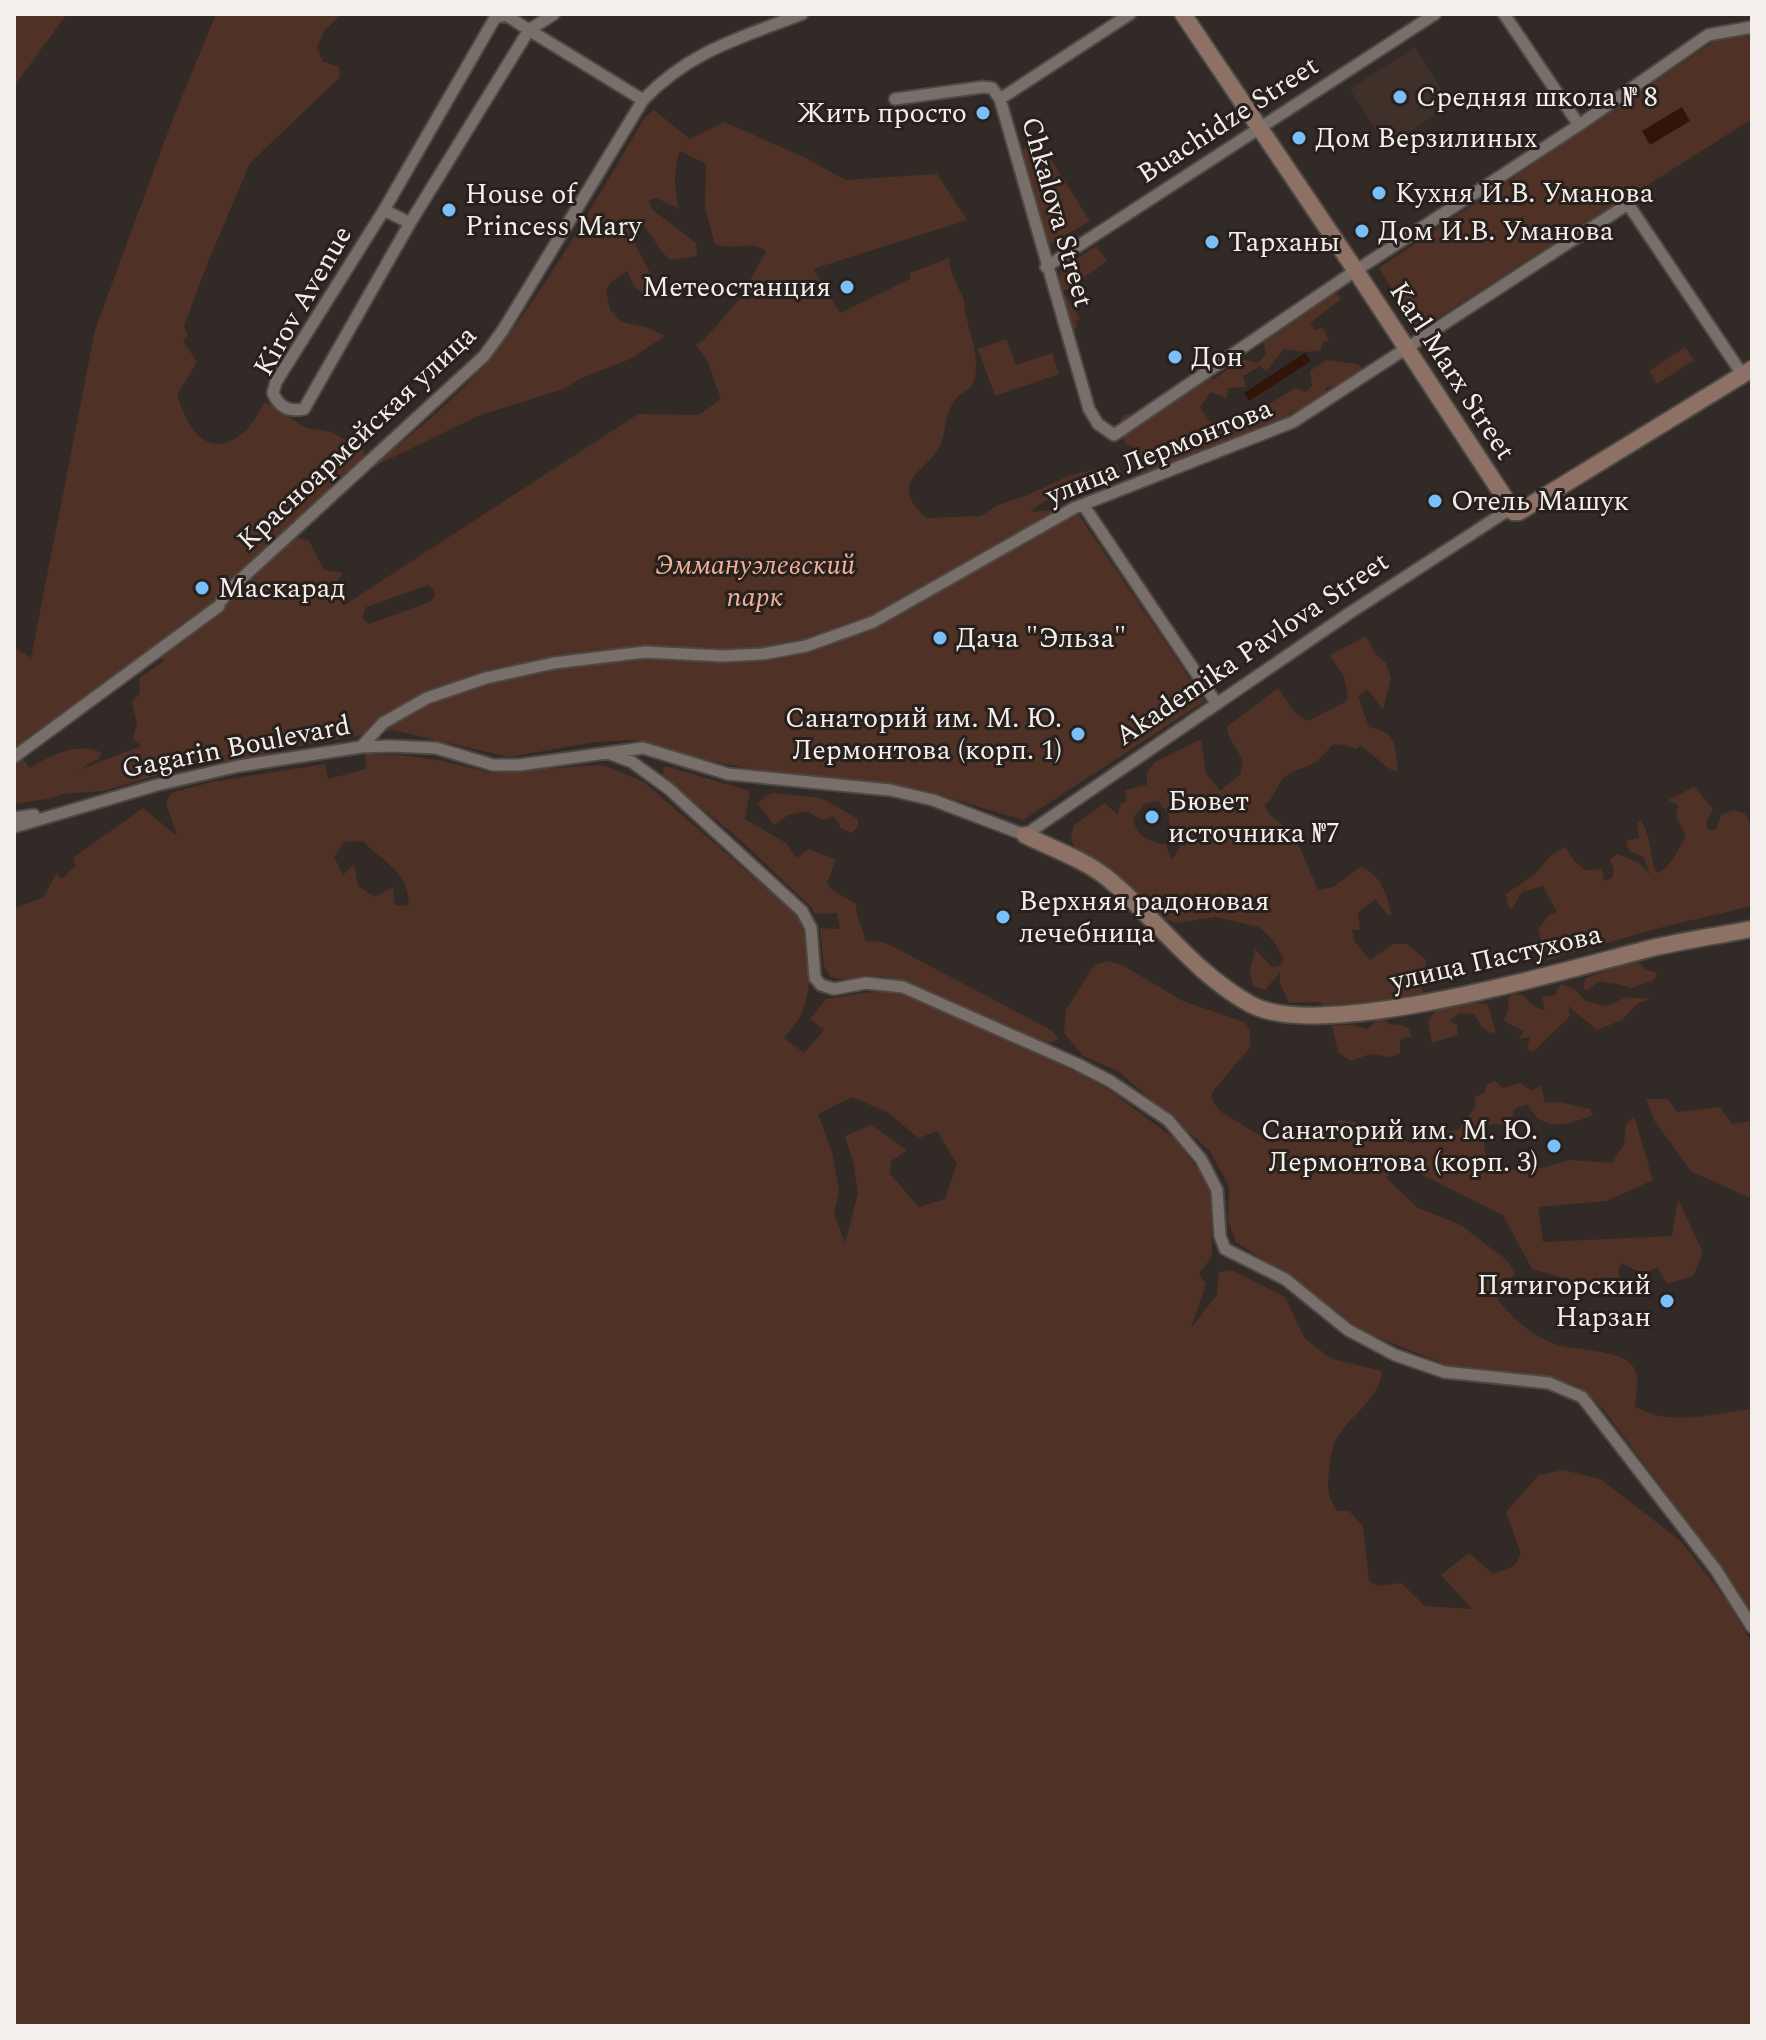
<svg xmlns="http://www.w3.org/2000/svg" width="1766" height="2040" viewBox="0 0 1766 2040" font-family="Spectral,serif">
<rect width="100%" height="100%" fill="#322a27"/>
<path fill="#3f302a" d="M1415,47L1450,105L1386,147L1350,89Z"/>
<path fill="#4f3225" fill-rule="evenodd" d="M14,14H67L14,86Z
M216,14H342L324,31L317,48L323,62L339,67L340,77L250,163L208,262L184,326L188,335L183,341L197,362L177,395C187,427 207,462 243,433C252,426 259,412 265,402L306,428L331,432L364,451V458L287,534L309,541L324,570L343,573L334,586L340,593L339,599L343,606L638,414L699,415L721,399L707,360L696,345L704,340L741,297L766,251C745,238 737,252 715,244L705,207L706,164L680,151C673,169 674,189 679,209L657,198L649,200L652,209L696,243L697,256L670,260C656,248 651,229 636,220L629,225L630,235L658,288L643,294L634,286L627,271L610,283L606,291L610,310L622,322L649,328L665,336L630,359L582,378L563,389L478,416L371,468C410,435 452,403 485,364C547,289 595,201 645,117L654,110L690,139L724,122L806,158L845,180L937,174L967,220L813,269L840,313L910,279V273L949,258C950,275 957,283 963,298C966,304 964,311 966,317C971,335 979,358 975,378C972,391 961,391 955,400C946,412 946,427 942,441C934,469 883,479 926,518L981,516L998,505L1025,496L1071,475L1117,464L1122,473C1109,484 1100,481 1084,485C1065,489 1045,500 1030,512L1074,508L1205,701L1023,820L920,789L912,790L870,781L793,777L701,759L636,740L596,742L509,757L393,730L276,750L261,757L193,765L103,791L62,794L52,798L14,804V647L31,658L95,330L172,121ZM428,585L434,590L435,596L430,602L369,624L362,618L366,607ZM146,656H161L164,661L139,678L140,693L132,702L137,724L133,739L141,746L76,771L98,759L102,753C78,741 50,756 30,768L16,751L46,726Z
M1752,32V119L1417,331L1379,268L1716,40Z
M1039,141L1090,221L1049,245L1022,153L1023,150Z
M1096,246L1107,261L1063,292L1080,319L1076,320L1077,327L1073,329L1059,281L1060,271Z
M1333,294L1340,295V300L1310,323L1315,330L1323,328L1329,341L1322,342L1321,350L1306,352L1284,349L1266,371L1260,366L1243,376L1246,387L1228,388L1227,398L1211,392L1200,407L1210,422L1243,420L1295,388L1305,392L1312,386L1310,371L1326,360L1356,364L1368,371L1343,388L1327,387L1323,400L1289,414L1285,422L1254,436L1238,437L1193,461L1146,477L1140,474L1144,464L1130,465L1127,456L1134,447L1126,444L1118,425L1123,415L1147,412L1152,399L1159,402L1203,374L1213,380L1242,359L1258,363L1266,354L1263,339L1272,329Z
M1006,339L1016,365L1052,353L1059,374L995,396L978,349Z
M1685,347L1694,360L1657,384L1649,371Z
M1366,636L1376,655L1386,663L1391,678L1383,709L1367,689L1358,696L1369,727C1397,732 1395,746 1398,771L1390,769L1360,745L1357,749C1323,739 1337,747 1315,762C1307,768 1294,769 1286,776C1276,784 1276,798 1264,805L1271,816L1294,834L1318,890L1333,887L1361,867C1381,875 1387,894 1391,914L1389,916L1375,899L1358,913L1360,930H1352L1355,942L1370,960L1393,944H1407L1426,960V978L1420,983L1424,995L1327,1010L1320,1002L1289,1003L1280,983V972L1265,990L1253,986L1250,971L1255,949L1272,967L1279,966L1284,960L1273,940L1259,927L1216,917L1176,923L1153,914L1076,851L1071,837L1074,825L1105,803L1118,815L1120,804L1126,802L1125,790L1147,785V772L1155,762L1201,739L1206,773L1220,791L1240,775L1243,760L1229,737L1227,727L1278,688L1295,713L1308,721L1345,702L1348,697L1344,677L1330,655ZM1158,801L1168,813L1170,828H1175L1180,847L1172,860L1166,845C1149,841 1137,838 1133,818L1144,804Z
M365,754L401,755L444,761L490,773L599,765L611,768L644,782L796,914C812,942 814,981 802,1012C799,1021 790,1030 784,1038L804,1053L824,1030L810,1019L826,999C865,993 880,987 919,999L1080,1074L1109,1090L1175,1139L1211,1186L1212,1256L1199,1274L1206,1284L1191,1328L1217,1295L1219,1272L1232,1270L1285,1297L1305,1339L1332,1359L1382,1371C1381,1396 1353,1414 1340,1433C1332,1444 1331,1457 1329,1470C1327,1487 1327,1497 1337,1511H1349L1363,1526L1369,1581L1377,1586L1401,1583L1425,1606L1472,1609L1441,1575L1469,1553L1493,1574L1514,1566L1521,1554L1506,1512L1539,1475L1563,1470L1600,1479L1681,1541L1727,1601L1752,1643V2026H14V908L43,898L56,874L62,879L76,865L73,858L143,808L177,836L166,803L171,793L212,782L325,764L328,779L366,769ZM363,841C385,865 408,869 409,906L395,905L393,887L375,897L358,886L354,864L343,875L334,857L344,842ZM852,1097L887,1112L919,1138L937,1131L957,1164L945,1199L919,1207L890,1174L891,1161L907,1150L871,1125L845,1136L854,1165L858,1193L845,1243L834,1214L839,1190L832,1152L818,1114Z
M665,766L750,791L745,819L786,843L797,858L809,849L836,860L827,883L832,890L856,904C855,918 864,928 865,941L882,942L892,946L1051,1030L1059,1039L1046,1044L899,979L878,976L849,981L831,977L824,966L820,928L840,929L837,913L815,914L811,907L736,836L662,776Z
M1694,787L1713,809L1706,823L1708,830L1716,829L1721,815L1733,810L1745,814L1752,828V906L1659,928L1547,960L1538,929L1549,915L1557,912L1543,886L1522,892L1512,909L1508,905L1506,894L1535,874L1550,856L1565,847L1574,861L1585,870L1602,869L1604,881L1612,878L1614,870L1610,859L1618,854L1639,863L1650,875L1644,857L1631,852L1626,846L1628,840L1639,838L1637,824L1641,820C1650,833 1650,854 1655,870L1658,873C1673,865 1678,850 1686,835L1676,817L1678,805L1668,800Z
M773,793L821,798L858,819V827L851,833L841,828L834,816L822,820L807,811L788,815L774,825L758,804L764,797Z
M1108,961L1122,965L1183,1001L1244,1022L1249,1028L1251,1046L1212,1092V1100L1221,1112L1259,1135L1287,1137L1341,1120L1371,1125L1413,1144L1426,1134L1458,1130L1475,1107V1097L1484,1093L1487,1084L1495,1081L1503,1088L1521,1083L1531,1091L1541,1086L1545,1103L1559,1102L1590,1109L1593,1115C1565,1126 1543,1133 1527,1104L1513,1110V1125L1481,1124L1486,1159L1477,1169L1534,1170L1570,1160L1612,1163L1624,1144L1626,1125L1634,1116L1653,1180L1606,1201L1538,1207L1543,1242L1672,1236L1678,1199L1703,1253L1693,1276L1667,1284L1657,1267L1645,1275L1621,1263L1618,1271L1624,1286L1581,1283L1532,1269L1503,1215L1409,1168L1395,1167L1386,1178L1418,1208L1459,1224L1508,1261L1515,1274L1504,1284L1498,1300C1514,1320 1533,1337 1558,1345C1576,1350 1618,1350 1631,1364C1641,1374 1636,1394 1635,1406C1667,1428 1716,1413 1752,1409V1617L1732,1581L1603,1409L1579,1387L1550,1377L1449,1366L1355,1328L1275,1267L1236,1242L1228,1221L1229,1186L1210,1151L1118,1071L1083,1056L1064,1033L1066,1010L1094,965Z
M1635,961L1640,963L1645,970L1655,972L1657,975L1654,980L1631,988C1620,983 1611,984 1599,981L1586,991L1583,987L1586,978Z
M1561,984L1573,988L1586,1001L1606,1006L1627,997L1650,999L1637,1004L1622,1020L1597,1030L1568,1006L1570,1016L1533,1052L1527,1049L1530,1037L1518,1039L1524,1031L1507,1023L1504,1019L1509,1008L1508,998L1514,994L1523,995L1533,1006L1545,1011L1542,997L1555,995Z
M1466,1001L1488,1005L1496,1033C1484,1033 1480,1024 1474,1014L1459,1013L1449,1021L1457,1025L1458,1035L1432,1043L1428,1021C1439,1006 1448,1003 1466,1001Z
M1380,1018L1392,1025L1398,1024L1408,1028L1412,1037H1406L1400,1040V1053L1391,1057L1370,1054L1351,1061L1338,1052L1332,1026L1352,1025L1367,1029Z
M1646,1099H1668L1677,1112L1720,1107L1732,1124L1752,1121V1199L1691,1171L1654,1120Z"/>
<path fill="#311508" d="M1682,107L1690,121L1650,145L1642,131Z
M1305,353L1311,361L1249,401L1244,393Z"/>
<g fill="none" stroke-linecap="round" stroke-linejoin="round">
<defs>
<path id="street" d="M554,14L529,30L410,223L304,409C289,412 279,407 273,393L276,382L384,210L495,18L506,15L529,30L643,100
M1504,14L1579,125
M895,99L983,87L992,88L1000,99L1089,409L1098,424L1114,435L1346,277L1579,125L1708,35L1752,27
M1000,99L1130,14
M384,210L410,223
M1046,267L1435,14
M1084,506L1217,704
M222,600L228,591L484,356L503,330L643,100C690,51 740,38 802,14
M361,747L383,723L427,698L486,678L554,663L645,652L722,656L763,654L806,646L873,622L1074,508L1293,422L1628,204L1742,374
M611,754L632,762L669,789L802,911L811,928L815,978L821,985L834,989L866,983L903,987L1077,1064L1110,1081L1168,1120L1201,1159L1217,1190L1220,1236L1225,1249L1285,1279L1348,1330L1395,1355L1444,1372L1549,1383L1582,1397L1716,1570L1752,1627
M14,757L219,606
M14,818L34,815
M14,827L157,785L239,766L361,747L391,746L436,748L493,765H519L643,748L728,774L890,790L933,800L1025,835L1348,614L1510,509"/>
<path id="secondary" d="M1183,14L1356,271L1514,512H1519L1752,369
M1025,835C1051,848 1083,859 1106,877C1156,917 1194,974 1252,1005C1325,1043 1571,968 1656,947C1688,940 1720,935 1752,929"/>
</defs>
<use href="#street" stroke="#4e4845" stroke-width="15"/>
<use href="#secondary" stroke="#4e4845" stroke-width="20"/>
<use href="#street" stroke="#786e6a" stroke-width="11"/>
<use href="#secondary" stroke="#8e7165" stroke-width="16"/>
</g>
<g fill="#7abff8" stroke="#28201d" stroke-width="3">
<circle cx="1400" cy="97" r="8"/>
<circle cx="983" cy="113" r="8"/>
<circle cx="1299" cy="138" r="8"/>
<circle cx="1379" cy="193" r="8"/>
<circle cx="449" cy="210" r="8"/>
<circle cx="1362" cy="231" r="8"/>
<circle cx="1212" cy="242" r="8"/>
<circle cx="847" cy="287" r="8"/>
<circle cx="1175" cy="357" r="8"/>
<circle cx="1435" cy="501" r="8"/>
<circle cx="202" cy="588" r="8"/>
<circle cx="940" cy="638" r="8"/>
<circle cx="1078" cy="734" r="8"/>
<circle cx="1152" cy="817" r="8"/>
<circle cx="1003" cy="917" r="8"/>
<circle cx="1554" cy="1146" r="8"/>
<circle cx="1667" cy="1301" r="8"/>
</g>
<g text-anchor="middle" dominant-baseline="central" stroke-width="6" stroke-linejoin="round" paint-order="stroke">
<g font-size="28" fill="#f4efec" stroke="#28201d" text-anchor="start">
<text x="1416" y="97">Средняя школа № 8</text>
<text x="967" y="113" text-anchor="end">Жить просто</text>
<text x="1315" y="138">Дом Верзилиных</text>
<text x="1395" y="193">Кухня И.В. Уманова</text>
<text x="465" y="194">House of<tspan x="465" dy="32">Princess Mary</tspan></text>
<text x="1378" y="231">Дом И.В. Уманова</text>
<text x="1228" y="242">Тарханы</text>
<text x="831" y="287" text-anchor="end">Метеостанция</text>
<text x="1191" y="357">Дон</text>
<text x="1451" y="501">Отель Машук</text>
<text x="218" y="588">Маскарад</text>
<text x="956" y="638">Дача "Эльза"</text>
<text x="1062" y="718" text-anchor="end">Санаторий им. М. Ю.<tspan x="1062" dy="32">Лермонтова (корп. 1)</tspan></text>
<text x="1168" y="801">Бювет<tspan x="1168" dy="32">источника №7</tspan></text>
<text x="1019" y="901">Верхняя радоновая<tspan x="1019" dy="32">лечебница</tspan></text>
<text x="1538" y="1130" text-anchor="end">Санаторий им. М. Ю.<tspan x="1538" dy="32">Лермонтова (корп. 3)</tspan></text>
<text x="1651" y="1285" text-anchor="end">Пятигорский<tspan x="1651" dy="32">Нарзан</tspan></text>
</g>
<g font-size="28" fill="#f4efec" stroke="#28201d">
<text transform="translate(1228 120) rotate(-33)">Buachidze Street</text>
<text transform="translate(1057 212) rotate(74)">Chkalova Street</text>
<text transform="translate(303 301) rotate(-60)">Kirov Avenue</text>
<text transform="translate(1452 371) rotate(57)">Karl Marx Street</text>
<text transform="translate(357 438) rotate(-43)">Красноармейская улица</text>
<text transform="translate(1159 452) rotate(-22)">улица Лермонтова</text>
<text transform="translate(1252 649) rotate(-34)">Akademika Pavlova Street</text>
<text transform="translate(236 747) rotate(-11)">Gagarin Boulevard</text>
<text transform="translate(1496 958) rotate(-13)">улица Пастухова</text>
</g>
<g font-size="28" font-style="italic" fill="#efb197" stroke="#28201d">
<text x="755" y="565">Эммануэлевский<tspan x="755" dy="32">парк</tspan></text>
</g>
</g>
<rect width="1766" height="2040" fill="none" stroke="#f4efec" stroke-width="32"/>
</svg>
